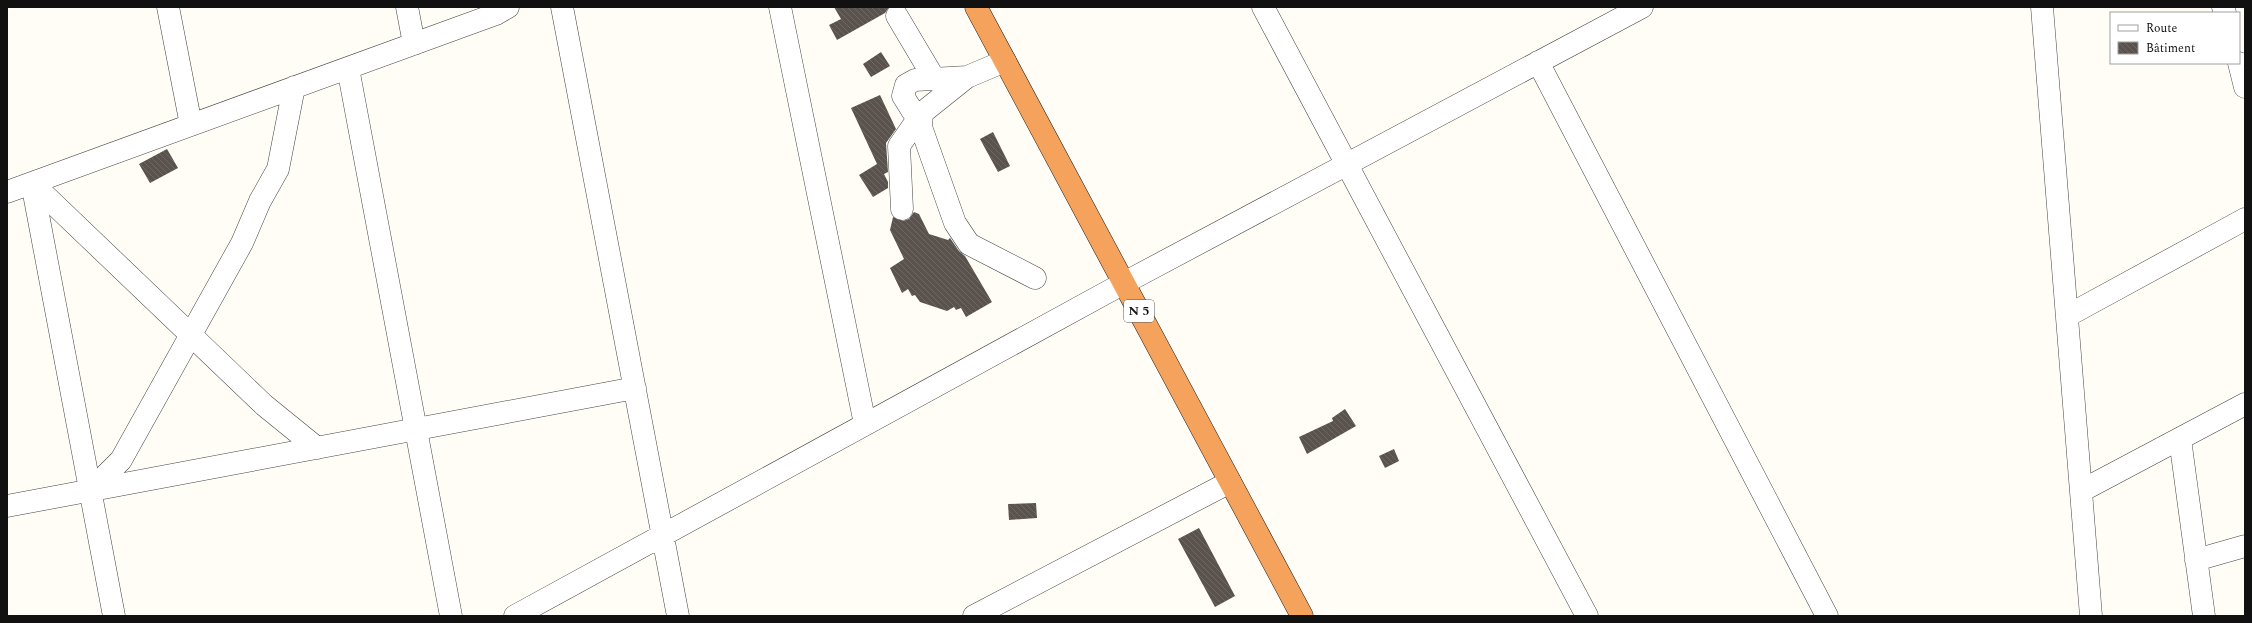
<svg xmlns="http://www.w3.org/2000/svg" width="2252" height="623" viewBox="0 0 2252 623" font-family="Spectral,serif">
<defs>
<pattern id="building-back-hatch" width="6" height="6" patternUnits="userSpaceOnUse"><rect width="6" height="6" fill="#5a524d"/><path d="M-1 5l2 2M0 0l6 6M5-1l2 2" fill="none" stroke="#6d6662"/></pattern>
</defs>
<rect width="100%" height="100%" fill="#fffdf5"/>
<path fill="url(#building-back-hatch)" d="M834,7H889L885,13L837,40L829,25L841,19Z
M881,52L890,66L871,77L863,64Z
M880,95L896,129L886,143L888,172L884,174L888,182V188L873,197L859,175L877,164L851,108Z
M993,132L1010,166L998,172L980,139Z
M167,149L178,168L150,183L139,164Z
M914,212L919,214L929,234L948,240L950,238L959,251L965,256L992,302L966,317L961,308L956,310L954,307L947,311L920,302L915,295L912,296L908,289L902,293L890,268L904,259L890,230L893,217L903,221L909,219Z
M1345,409L1356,426L1307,454L1299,437L1333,421L1332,418Z
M1394,449L1399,461L1385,468L1379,456Z
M1036,503L1037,518L1009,520L1008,504Z
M1199,528L1235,596L1215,607L1178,539Z"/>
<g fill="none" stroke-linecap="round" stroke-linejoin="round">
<defs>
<path id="minor" d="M168,7L191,125
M407,7L414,44
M562,7L678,616
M780,7L865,424
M1263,7L1587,616
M2042,7L2091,616
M2223,7L2225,13
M897,16L935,80
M1538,62L1827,616
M2239,63L2245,87
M348,68L451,616
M967,77L922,113L913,112L903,96L906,85L915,80L967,77L1005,61
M922,113L921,127L955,223L969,244L1035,278
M32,183L114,616
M32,183L264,405L317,448
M7,192L496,14L508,7
M902,209L899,146L922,113
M2067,316L2245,219
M2180,439L2204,616
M90,491L121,460L242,243L260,201L278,169L294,87
M2081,491L2245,404
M7,506L635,388
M2196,560L2245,546
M515,616L1124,283L1642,7
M974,616L1230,482"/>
<path id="highway" d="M976,7L1302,616"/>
</defs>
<use href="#minor" stroke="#444" stroke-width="23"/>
<use href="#highway" stroke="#222" stroke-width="23"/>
<use href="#minor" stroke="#fff" stroke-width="22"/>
<use href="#highway" stroke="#f5a25d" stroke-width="22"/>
</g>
<g text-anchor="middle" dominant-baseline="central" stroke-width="4" stroke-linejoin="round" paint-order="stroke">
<rect fill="#fff" stroke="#585858" stroke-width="1" x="1124" y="300" width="30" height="22" rx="3"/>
<g font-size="13" font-weight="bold" fill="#111">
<text x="1139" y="311">N 5</text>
</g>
</g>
<rect width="2252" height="623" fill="none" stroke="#111111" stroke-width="16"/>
<rect x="2110" y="12" width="130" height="52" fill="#ffffff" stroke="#a0a0a0"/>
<rect x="2118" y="25" width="20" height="6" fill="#ffffff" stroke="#a0a0a0"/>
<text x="2146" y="32" font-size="12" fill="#111111">Route</text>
<rect x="2118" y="42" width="20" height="12" fill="url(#building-back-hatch)" stroke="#a0a0a0"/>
<text x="2146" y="52" font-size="12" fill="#111111">Bâtiment</text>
</svg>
